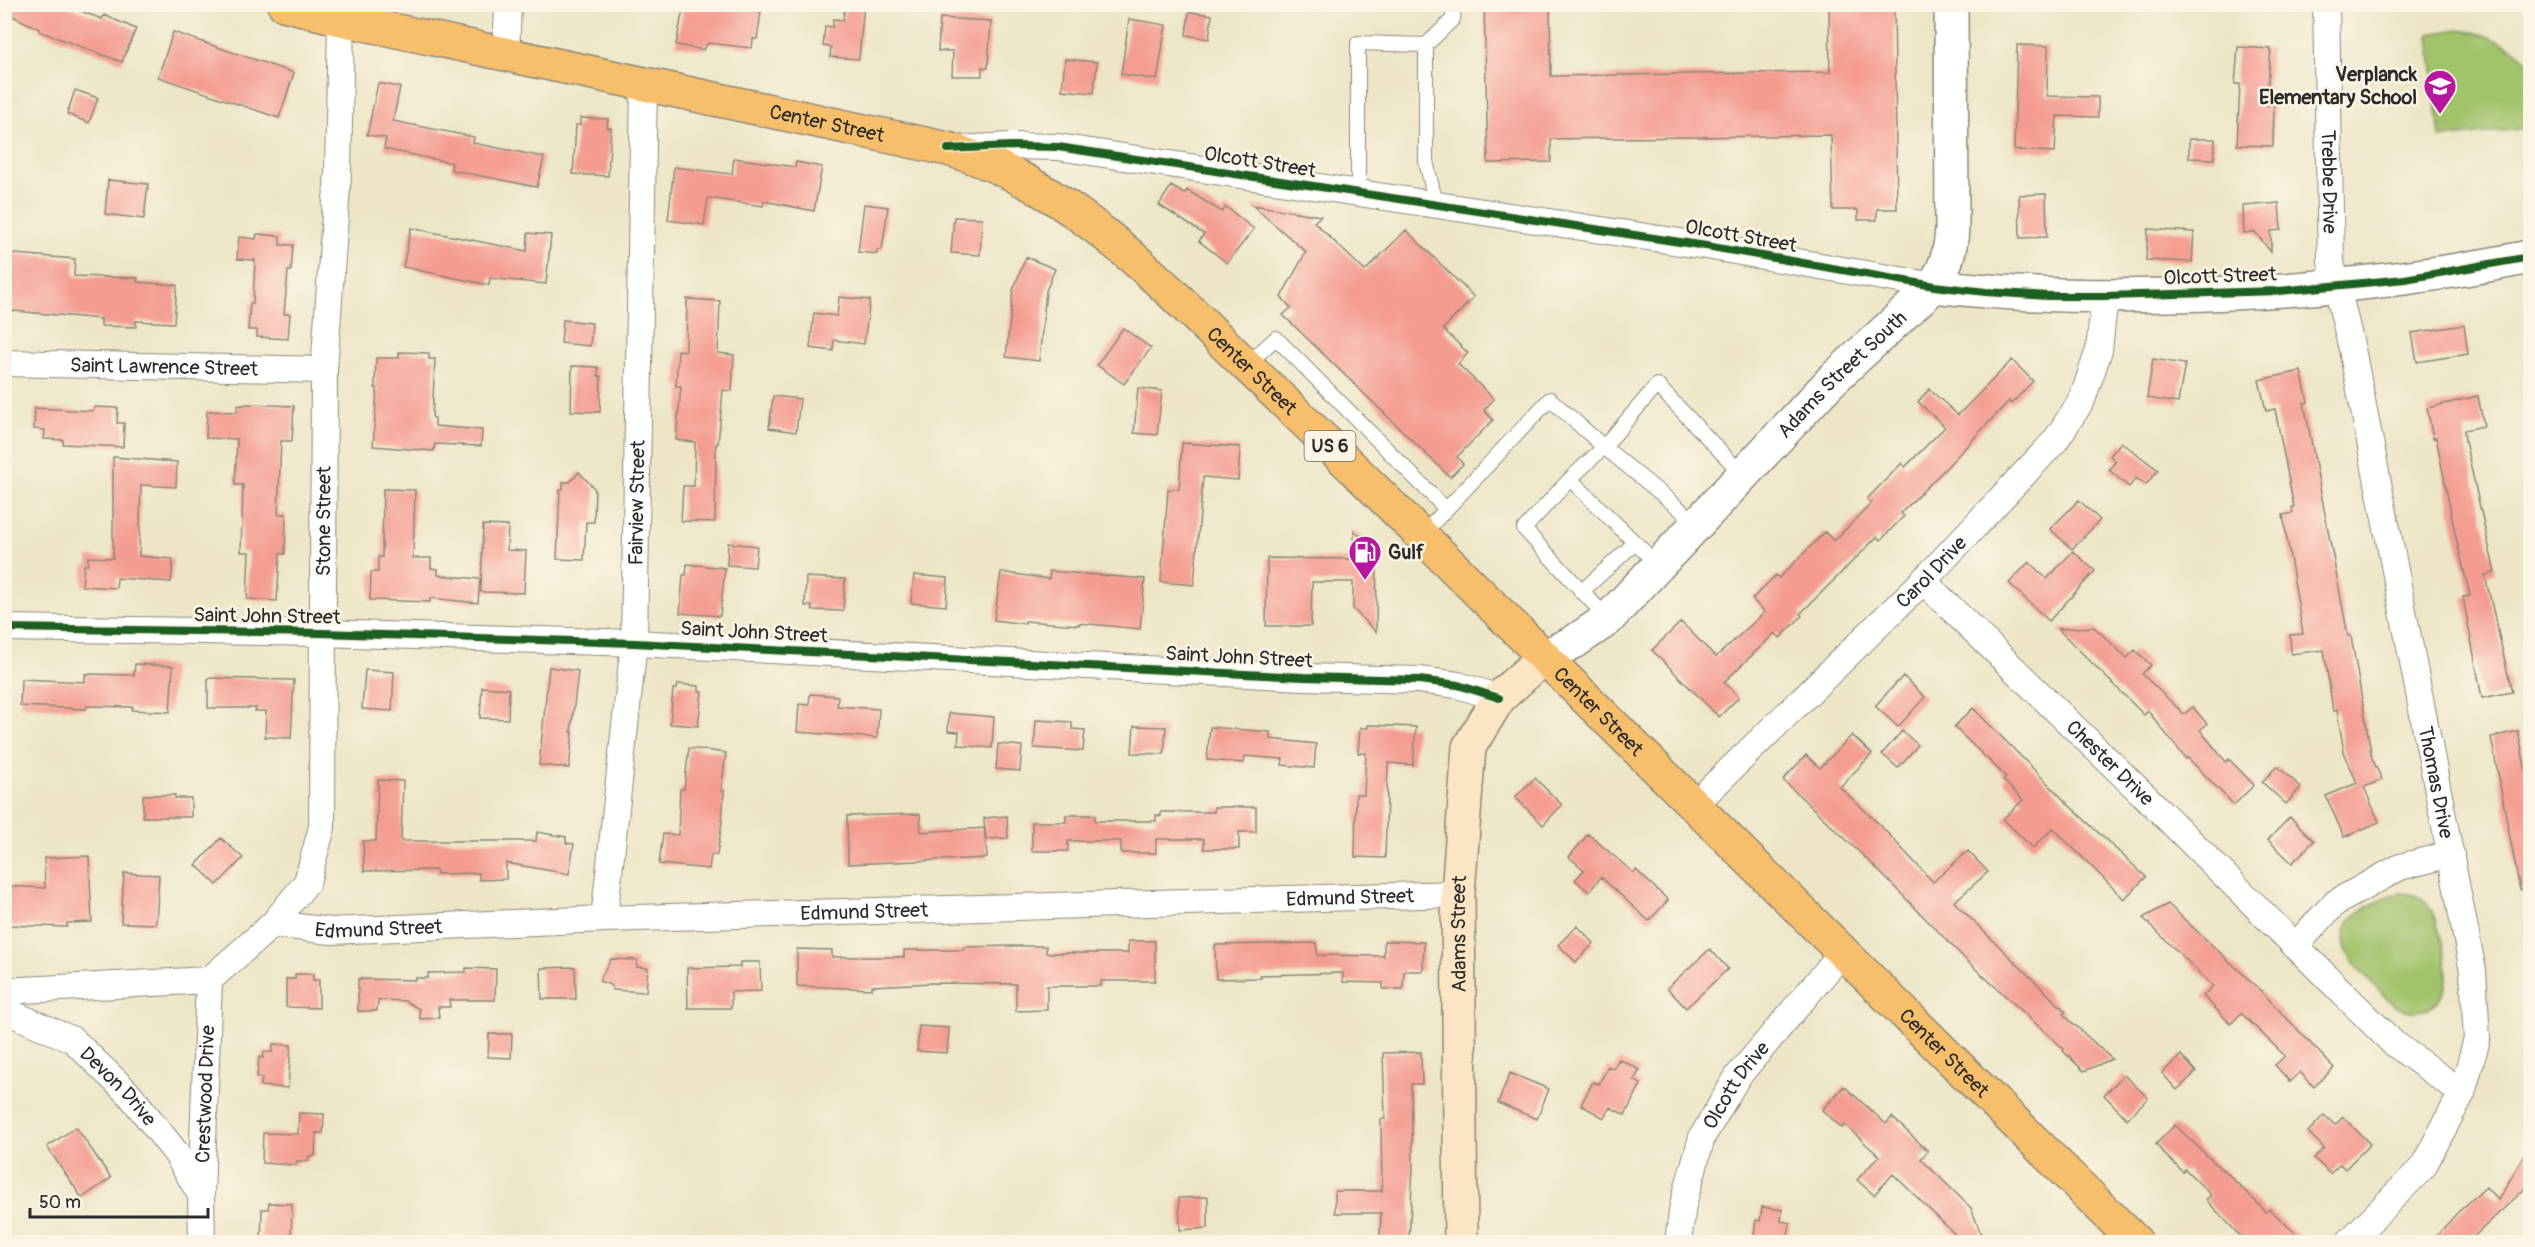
<svg xmlns="http://www.w3.org/2000/svg" width="2535" height="1247" viewBox="0 0 2535 1247" font-family="Pangolin,sans-serif">
<rect width="100%" height="100%" fill="#fcf5e5"/>
<filter id="ink" filterUnits="userSpaceOnUse"><feTurbulence type="fractalNoise" baseFrequency=".0167" numOctaves="2"/><feDisplacementMap in="SourceGraphic" scale="12" xChannelSelector="R" yChannelSelector="G"/><feConvolveMatrix kernelMatrix="1 2 1 2 8 2 1 2 1" color-interpolation-filters="sRGB"/></filter>
<filter id="wash" filterUnits="userSpaceOnUse"><feTurbulence type="fractalNoise" baseFrequency=".008" numOctaves="4" result="noise"/><feDisplacementMap in="SourceGraphic" scale="24" xChannelSelector="R" yChannelSelector="G"/><feGaussianBlur stdDeviation="1.35" result="paint"/><feColorMatrix in="noise" values="0 0 0 0 0 0 0 0 0 0 0 0 0 0 0 0 0 1.4 0 .05"/><feComposite in="paint" operator="in"/></filter>
<g filter="url(#wash)">
<rect width="100%" height="100%" fill="#ede5c6"/>
<path fill="#a1c36b" stroke="#66774b" stroke-width="1.5" d="M2459,29C2487,34 2510,43 2530,63V128L2440,138L2429,34Z
M2401,893C2409,894 2416,894 2423,899C2437,910 2450,968 2446,986C2444,996 2436,1005 2426,1009C2418,1012 2408,1012 2399,1008C2386,1001 2374,984 2363,973C2320,930 2358,906 2401,893Z"/>
<g id="blocks">
<path fill="#f49c91" d="M4,4H62L102,19L104,15L136,29L122,62L39,31L40,29L4,12Z
M684,4H713L761,12L757,39H753L752,48L708,43L703,50L676,45Z
M845,4H864L859,59L830,57L831,47L823,46L825,26L833,27V19L843,20Z
M1484,4H1550L1551,76L1830,72L1829,4H1894L1897,209H1877V220H1858V210H1833L1831,135L1551,139V162L1488,163Z
M1189,12L1212,15L1209,39L1186,35Z
M940,18L991,21L988,68L982,67V76H952L953,51H938Z
M1129,19L1166,25L1157,80L1121,74Z
M173,32L294,73L279,118L158,77Z
M2017,45L2048,46L2047,96L2098,97V117L2057,116L2055,152L2014,150Z
M2238,47L2271,49L2266,105H2274L2273,146L2237,145L2240,84H2235Z
M1065,59L1097,62L1094,93L1062,90Z
M378,83L400,87L393,121L474,137L473,143L544,157L537,187L451,170L452,163L384,149L386,138L367,135Z
M75,90L98,98L89,123L67,114Z
M580,118L608,119L607,128H611L608,176L573,174L576,125H580Z
M2189,139H2215L2214,159L2189,158Z
M734,158L795,167L796,162L822,167L814,211L764,201L763,206L708,198L704,225L668,220L674,167L732,174Z
M108,180L148,184L144,219L105,214Z
M1171,186L1184,194L1187,190L1222,212L1226,207L1254,229L1227,263L1199,241L1204,234L1159,205Z
M2046,194L2047,237L2020,238L2019,195Z
M2279,203L2281,230L2271,231V252L2255,232L2244,233L2243,206Z
M864,204L888,207L882,250H877V254L858,252Z
M1252,205L1321,216L1314,222L1365,271L1406,230L1474,297L1443,329L1468,353L1458,364L1494,399L1484,410L1493,420L1457,457L1463,464L1450,477L1283,315L1291,308L1281,297L1306,252Z
M954,217L982,218L980,255L951,253Z
M411,228L527,251L528,233L551,235L546,284L490,278L489,285L403,267Z
M2148,229L2194,232L2192,262L2146,260Z
M257,234L280,236V245H293L291,271H288L284,314H290L288,339L257,337V330H248L250,303H253L255,260L237,259L239,237L256,239Z
M4,253L75,259L74,276L138,278L137,282L177,285L174,323L136,321V327L101,326V319L4,310Z
M1026,257L1055,269L1046,291L1039,361L1006,357L1013,290Z
M839,297L870,300L864,344L834,340L833,351L810,348L814,313L837,316Z
M687,299L720,301L718,353L734,355L732,391L723,390L718,444H716L715,522L681,521L683,486H694L695,442L676,440L681,386H676L678,350L686,351Z
M563,320L592,323L590,346L561,343Z
M2464,325L2468,354L2417,362L2412,333Z
M1123,328L1151,348L1124,384L1097,365Z
M399,352L429,353V359H435L432,417L435,418V426L482,430L481,446L435,444L434,451L373,446L377,388H375L376,358H399Z
M2153,359L2185,364L2178,403L2147,398Z
M2012,360L2033,381L2011,404L2009,401L1942,472L1901,513L1904,516L1881,540L1877,537L1800,614L1802,616L1780,638L1775,633L1724,682L1739,697L1719,717L1652,650L1681,622L1716,657L1765,612L1752,599L1776,575L1779,578L1825,532L1834,541L1872,503L1867,499L1902,463L1905,467L1945,427L1918,402L1929,389L1958,415Z
M572,366L598,367V376H601L600,412L571,411Z
M2301,371L2308,402L2304,403L2348,636H2351L2372,758L2382,780L2364,787L2379,822L2344,837L2326,796L2357,783L2344,752L2337,710L2333,711L2324,650L2291,654L2290,635L2303,634L2283,515L2293,513L2292,507H2294L2275,409L2266,411L2259,380Z
M1138,388L1162,391L1157,435L1134,433Z
M773,396L800,399L796,432L769,428Z
M2478,396L2484,426L2464,430L2465,441L2495,573L2485,575L2512,692L2482,698L2463,597L2470,596L2454,529L2436,437L2433,438L2427,408Z
M248,404L294,406L292,441H281L278,514H286L285,554H280L277,601L247,599L249,552H241L243,485H235L237,439L206,438L207,411L237,412V406Z
M94,407L118,408L117,423H124L123,447L63,444V440L44,439L45,430L34,429L35,408L93,411Z
M2121,442L2158,470L2146,485L2136,478L2129,487L2109,470L2116,461L2110,456Z
M1182,443L1240,447L1238,480L1203,477L1194,585L1161,582L1168,489H1179Z
M113,457L177,462L176,487L141,485L139,556L173,559L171,582L117,578L116,588L82,586L84,565H88V557L113,558Z
M579,472L595,489L594,522H586L584,560L557,559L560,490L563,489V482H570Z
M383,489L415,490L413,558H431V568L438,569V575L480,579L478,603L430,598V602L370,600L371,572H378V557H382Z
M2079,500L2100,520L2072,549L2050,529Z
M483,525L508,526L507,550L526,551L524,593L481,592Z
M1354,530L1377,552L1376,632L1353,609V582H1312L1311,626H1266L1267,558L1354,559Z
M728,543L757,546L755,567L727,565Z
M2073,551L2095,571L2049,621L2009,583L2029,562L2047,579Z
M687,564L725,568L720,616L680,613L683,575H686Z
M1050,571L1145,579L1140,629L1079,623V625L1025,621V624L994,620L1001,572L1049,579Z
M914,575L948,578L946,606L911,603Z
M806,577L845,579L843,611L812,610V606H805Z
M2094,627L2127,658L2135,650L2151,665L2142,674L2184,714L2193,707L2207,724L2200,730L2226,762L2229,759L2254,785L2234,805L2188,758L2186,759L2148,711L2144,715L2058,629Z
M135,664L173,666L170,712L132,710L133,707L87,706L86,709L20,706L21,679L85,682V674L134,675Z
M549,667L578,671L571,732H573L569,768L539,765Z
M365,670L394,672L392,711L362,709Z
M1903,676L1925,697L1898,727L1875,706Z
M208,678L294,680L291,738L265,737L266,711H255L256,708H208Z
M678,684L699,686V691L702,692L698,726L670,724L673,689H677Z
M482,687L509,689L508,719L480,718Z
M810,694L838,696L837,706L879,709L877,738L797,732L799,704L809,705Z
M1973,708L2073,809L2146,877L2124,899L2053,828L2033,848L2003,819L2023,800L2003,780L2006,777L1954,727Z
M949,713L994,717L992,748L958,745L959,732L948,731Z
M1036,720L1072,722V729L1085,730L1083,751L1034,748Z
M1368,725L1416,727L1413,765L1388,763L1385,858L1355,857L1356,794L1364,795L1366,753H1358L1360,728H1368Z
M1134,726L1166,727L1164,754L1132,753Z
M1210,727L1270,732V739L1316,744L1314,768L1282,765L1283,759L1245,756L1244,763L1207,760Z
M1902,731L1918,745L1898,768L1882,754Z
M2518,731L2528,782L2530,781V889L2520,890L2491,737Z
M1852,735L1872,754L1840,787L1880,825L1933,882L1968,851L1988,872L1954,902L2066,1012L2063,1014L2112,1059L2084,1071L2063,1051L2064,1049L1968,962L1875,867L1783,780L1806,755L1820,768Z
M998,744L1022,746L1020,771L996,769Z
M689,748L726,753L721,791H724L722,822L717,855H711L709,869L659,864L663,834L678,835L680,789H684Z
M2277,766L2301,787L2286,804L2262,782Z
M1535,778L1562,805L1543,825L1515,797Z
M378,780L403,781L401,841H536L537,832L566,837V843L574,844L569,874L506,863V879L479,880V873L437,874L436,870L364,871L363,841H376Z
M143,795H175V798H191V817H143Z
M1214,807H1256V832H1239V849H1204V839H1156V853H1121V841H1068V851H1032V822H1066V815H1095V821H1156V815L1161,816V812H1214Z
M920,814L921,832L985,828L987,858L848,864L847,816Z
M1007,816L1008,838L985,839L984,818Z
M2290,817L2314,841L2292,863L2268,840Z
M1588,834L1634,873L1636,870L1668,900L1649,921L1601,877L1589,892L1575,880L1584,870L1569,857Z
M221,838L243,858L217,885L196,865Z
M89,856L92,922L67,923V927L4,925L5,886L45,888L44,858Z
M124,873L159,875L156,924L121,923Z
M2168,904L2261,991L2334,1068L2314,1087L2300,1072L2290,1082L2275,1065L2285,1056L2241,1013L2231,1024L2203,996L2213,986L2143,918Z
M1577,926L1594,943L1576,962L1558,945Z
M1128,941H1155V981H1101V986H1047V1010L1016,1011V984L932,983L872,986V989L797,986V949L832,950V957H904V950H964V947L1015,946H1046V953H1128Z
M1384,941L1424,942L1423,971H1404L1403,989H1383V983L1343,982V973L1260,975L1261,978L1216,979L1215,945L1317,943V955L1384,956Z
M1710,949L1728,969L1686,1008L1667,988Z
M611,959L637,960V967L648,968L646,992L613,990L611,985L599,981Z
M740,962H760L761,991L731,992V1008H688L687,968L740,967Z
M575,967L576,999H542L541,968Z
M466,968L496,969L495,1000H449L450,1007H438L439,1018L420,1019L419,1009L405,1001L378,1000L377,1011H358V979L416,980V978H428V973L466,972Z
M295,974H313V980H319V1008L286,1007V979H295Z
M919,1026L949,1028L947,1053L917,1051Z
M489,1034H512L511,1058L488,1057Z
M273,1044L291,1045L288,1088L261,1086L262,1078L257,1077L259,1057L263,1058L264,1052H272Z
M1421,1052L1422,1084H1411L1413,1167L1409,1239L1380,1237L1381,1213H1335V1191H1382L1381,1119H1385L1383,1053Z
M2181,1055L2196,1072L2177,1090L2162,1073Z
M1619,1059L1640,1070L1634,1080L1641,1084L1625,1115L1610,1107L1604,1118L1581,1105L1593,1082L1599,1084L1608,1066L1613,1069Z
M1510,1073L1549,1089L1537,1119L1498,1103Z
M2124,1075L2148,1098L2127,1119L2104,1095Z
M1844,1086L1886,1124L1892,1117L1928,1151L1921,1159L1971,1208L1984,1242H1963L1893,1174L1874,1195L1857,1180L1879,1156L1845,1125L1842,1128L1822,1110Z
M299,1113L324,1114L323,1133H316L315,1156H309L308,1161H297L296,1165L262,1163L263,1133L298,1134Z
M2324,1115L2335,1125L2343,1117L2370,1144L2345,1169L2340,1164L2330,1174L2314,1158L2324,1148L2308,1132Z
M2175,1125L2222,1170L2223,1169L2266,1212L2269,1209L2305,1242H2246L2206,1200L2211,1195L2185,1169L2183,1172L2163,1153L2156,1144Z
M76,1127L111,1178L82,1198L47,1147Z
M2530,1146V1184L2468,1242H2431L2457,1213L2486,1187L2498,1200Z
M1208,1197V1228L1180,1230L1179,1198Z
M269,1203L292,1204L291,1242H261L262,1209H268Z
M1762,1207L1782,1210L1781,1221L1790,1223L1787,1242H1753L1756,1220L1760,1221Z"/>
</g>
</g>
<g filter="url(#ink)">
<use href="#blocks" fill-opacity="0" stroke="#8c8878" stroke-width="1.5"/>
<g fill="none" stroke-linecap="round" stroke-linejoin="round">
<defs>
<path id="service" d="M1426,45L1453,19L1454,4
M1358,193V43L1426,45V161L1436,205
M1246,365L1276,338L1446,509
M1570,479L1659,566
M1422,535L1550,399L1604,447L1698,524
M1581,592L1635,543
M1608,619L1524,529L1570,479L1604,447L1657,385L1744,476"/>
<g id="minor">
<path id="s1" d="M2326,4L2331,262L2352,349L2473,971L2477,1039L2462,1093L2423,1167L2349,1242"/>
<path d="M506,55L508,4"/>
<path d="M957,149L1011,146L1058,147L1706,246L1934,286"/>
<path id="s2" d="M4,363L324,370"/>
<path id="s3" d="M1923,581L2155,806L2392,1042L2462,1093"/>
<path d="M4,628L321,633L634,643L1304,677L1419,680L1458,685L1499,698"/>
<path id="s4" d="M1693,806L1923,581L2055,441L2082,400L2099,350L2105,296"/>
<path id="s5" d="M604,919L634,643L644,85"/>
<path id="s6" d="M273,924L331,931L604,919L1458,894"/>
<path d="M2295,946L2335,903L2400,867L2451,854"/>
<path id="s7" d="M209,980L273,924L307,882L322,827L324,370L338,173L341,19"/>
<path d="M4,991L209,980"/>
<path id="s8" d="M4,1010L73,1040L131,1096L176,1153L201,1195"/>
<path id="s9" d="M202,1242L201,1195L209,980"/>
<path id="s10" d="M1678,1242L1683,1205L1702,1137L1738,1076L1842,953"/>
</g>
<g id="tertiary">
<path d="M1934,286C2013,295 2090,297 2169,295C2291,293 2411,281 2530,257"/>
<path id="s11" d="M1545,656L1574,642L1608,619L1831,381L1934,286C1946,267 1951,250 1952,228L1951,4"/>
</g>
<g id="secondary">
<path id="s12" d="M1461,1242L1458,894L1469,747L1499,698L1545,656"/>
</g>
<g id="primary">
<path id="s13" d="M284,4L341,19L948,149C1069,183 1160,282 1248,367C1315,431 1381,495 1446,560C1676,788 1906,1015 2136,1242"/>
</g>
</defs>
<use href="#service" stroke="#8c8878" stroke-width="16"/>
<use href="#minor" stroke="#8c8878" stroke-width="28"/>
<use href="#tertiary" stroke="#8c8878" stroke-width="36"/>
<use href="#secondary" stroke="#8c8878" stroke-width="36"/>
<use href="#primary" stroke="#8c8878" stroke-width="36"/>
<use href="#service" stroke="#fff" stroke-width="14"/>
<use href="#minor" stroke="#fff" stroke-width="26"/>
<use href="#tertiary" stroke="#fff" stroke-width="33"/>
<use href="#secondary" stroke="#fce5c4" stroke-width="33"/>
<use href="#primary" stroke="#f7bf6c" stroke-width="33"/>
<defs>
<path id="cycleway" d="M948,149L1011,146L1058,147L1706,246L1934,286L1986,292L2048,296H2105L2279,291L2405,279L2530,257
M4,628L321,633L634,643L1304,677L1419,680L1458,685L1499,698"/>
</defs>
<use href="#cycleway" stroke="#fcf5e5" stroke-width="11"/>
<use href="#cycleway" stroke="#1b5e20" stroke-width="8"/>
</g>
</g>
<defs>
<symbol id="school-pin" viewBox="-11 -11 22 30"><path d="M0 17L-7.5 6A9.5 9.5 0 1 1 7.5 6Z" fill="#b5179e" stroke="#fcf5e5"/><path d="M0-5L7-2L0 1L-7-2ZM-4 1L0 2.5L4 1V4Q0 6-4 4Z" fill="#fff"/></symbol>
<symbol id="fuel-pin" viewBox="-11 -11 22 30"><path d="M0 17L-7.5 6A9.5 9.5 0 1 1 7.5 6Z" fill="#b5179e" stroke="#fcf5e5"/><path d="M-5.5-6h7V0h2V4h1.3V-2.5L3-4.5l.8-.8L6-3V5H2.5V1h-1V6h-7ZM-4.2-4.7v3.2H.2V-4.7Z" fill="#fff"/></symbol>
</defs>
<g fill-rule="evenodd">
<use href="#school-pin" x="2421" y="67" width="38" height="52"/>
<use href="#fuel-pin" x="1346" y="533" width="38" height="52"/>
</g>
<g text-anchor="middle" dominant-baseline="central" stroke-width="5" stroke-linejoin="round" paint-order="stroke">
<rect fill="#fcf5e5" stroke="#6a6863" stroke-width="1.5" x="1304.5" y="431" width="51" height="30" rx="4.5"/>
<g font-size="18" font-weight="bold" fill="#2b2b2b">
<text x="1330" y="446">US 6</text>
</g>
<g font-size="20" font-weight="bold" fill="#2b2b2b" stroke="#fcf5e5" text-anchor="end">
<text x="2417" y="74">Verplanck<tspan x="2417" dy="23">Elementary School</tspan></text>
<text x="1388" y="552" text-anchor="start">Gulf</text>
</g>
<g font-size="20" fill="#2b2b2b" stroke="#fcf5e5">
<text stroke="none"><textPath href="#s13" startOffset="556">Center Street</textPath></text>
<text transform="translate(1260 162) rotate(9)">Olcott Street</text>
<text stroke="none"><textPath href="#s1" startOffset="178">Trebbe Drive</textPath></text>
<text transform="translate(1741 236) rotate(10)">Olcott Street</text>
<text transform="translate(2220 276) rotate(-2)">Olcott Street</text>
<text stroke="none"><textPath href="#s2" startOffset="160">Saint Lawrence Street</textPath></text>
<text stroke="none"><textPath href="#s13" startOffset="1060">Center Street</textPath></text>
<text stroke="none"><textPath href="#s11" startOffset="412">Adams Street South</textPath></text>
<text stroke="none"><textPath href="#s5" startOffset="418">Fairview Street</textPath></text>
<text stroke="none"><textPath href="#s7" startOffset="502">Stone Street</textPath></text>
<text stroke="none"><textPath href="#s4" startOffset="334">Carol Drive</textPath></text>
<text transform="translate(267 616) rotate(1)">Saint John Street</text>
<text transform="translate(754 632) rotate(3)">Saint John Street</text>
<text transform="translate(1239 657) rotate(3)">Saint John Street</text>
<text stroke="none"><textPath href="#s13" startOffset="1546">Center Street</textPath></text>
<text stroke="none"><textPath href="#s3" startOffset="261">Chester Drive</textPath></text>
<text stroke="none"><textPath href="#s1" startOffset="789">Thomas Drive</textPath></text>
<text stroke="none"><textPath href="#s6" startOffset="1078">Edmund Street</textPath></text>
<text stroke="none"><textPath href="#s6" startOffset="592">Edmund Street</textPath></text>
<text stroke="none"><textPath href="#s6" startOffset="106">Edmund Street</textPath></text>
<text stroke="none"><textPath href="#s12" startOffset="308">Adams Street</textPath></text>
<text stroke="none"><textPath href="#s13" startOffset="2032">Center Street</textPath></text>
<text stroke="none"><textPath href="#s10" startOffset="170">Olcott Drive</textPath></text>
<text stroke="none"><textPath href="#s8" startOffset="140">Devon Drive</textPath></text>
<text stroke="none"><textPath href="#s9" startOffset="148">Crestwood Drive</textPath></text>
</g>
</g>
<rect width="2535" height="1247" fill="none" stroke="#fcf5e5" stroke-width="24"/>
<path d="M30 1208v9h178v-9" fill="none" stroke="#2b2b2b" stroke-width="3"/>
<text x="39" y="1208" font-size="18" fill="#2b2b2b" stroke="#fcf5e5" stroke-width="4.5" paint-order="stroke">50 m</text>
</svg>
